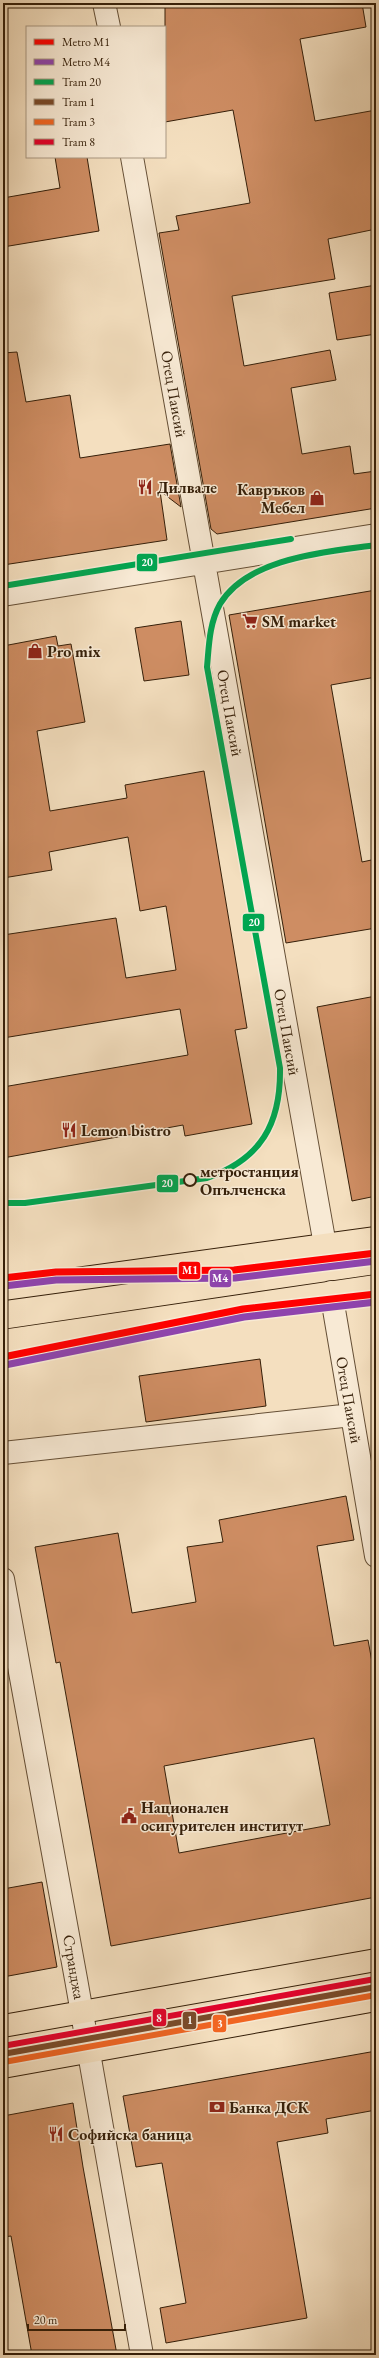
<svg xmlns="http://www.w3.org/2000/svg" width="379" height="2358" viewBox="0 0 379 2358" font-family="'EB Garamond',serif">
<rect width="100%" height="100%" fill="#f4dfbf"/>
<filter id="stains"><feTurbulence type="fractalNoise" baseFrequency=".005" numOctaves="4"/><feColorMatrix values="0 0 0 0 .2 0 0 0 0 .09 0 0 0 0 .02 0 0 0 .5 -.17"/></filter>
<radialGradient id="worn" r=".72"><stop offset=".6" stop-color="#630" stop-opacity="0"/><stop offset="1" stop-color="#630" stop-opacity=".3"/></radialGradient>
<path fill="#ce8d63" stroke="#351f09" fill-rule="evenodd" d="M165,3H362L366,27L300,39L315,121L376,110V229L328,239L335,279L232,296L244,366L330,350L336,380L291,388L302,454L350,446L354,474L376,471V508L217,534L211,529L159,233L179,230L176,216L250,203L233,110L165,122Z
M55,157H87L99,231L3,247V198L60,188Z
M376,285V334L337,340L329,293Z
M17,352L26,402L70,395L80,458L170,444L181,507L160,491L167,540L3,565V353Z
M376,590V677L331,685L362,862L376,859V928L286,943L229,615Z
M181,621L189,675L144,681L135,628Z
M56,636L58,646L71,644L85,722L37,731L50,811L127,798L125,785L204,771L247,1028L235,1030L252,1124L185,1136L183,1125L3,1158V1087L188,1055L180,1009L3,1038V935L116,918L126,978L176,970L166,906L140,911L128,837L49,852L52,870L3,878V646Z
M376,996V1196L352,1201L317,1007Z
M260,1359L266,1406L146,1422L139,1376Z
M346,1496L354,1540L317,1546L334,1646L368,1640L376,1684V1897L111,1946L60,1662L56,1663L35,1547L118,1533L132,1613L196,1602L187,1547L223,1542L219,1520ZM314,1738L330,1825L179,1853L164,1766Z
M42,1882L57,1967L3,1977V1889Z
M376,2051V2110L326,2119L328,2133L277,2142L307,2318L166,2343L160,2308L186,2303L162,2163L136,2167L123,2096Z
M73,2103L83,2167L117,2355H32L11,2236L3,2237V2116Z"/>
<g fill="none" stroke-linecap="round" stroke-linejoin="round">
<defs>
<path id="minor" d="M104,3L109,27
M132,157L325,1245
M3,595L376,535
M331,1292L376,1556
M3,1453L352,1415
M3,1579L76,1979L142,2355"/>
<path id="major" d="M3,1289L376,1238
M3,1341L376,1286
M3,2026L376,1960
M3,2067L376,2000"/>
</defs>
<use href="#minor" stroke="#654f36" stroke-width="24"/>
<use href="#major" stroke="#351f09" stroke-width="24"/>
<use href="#minor" stroke="#f8ead5" stroke-width="22"/>
<use href="#major" stroke="#f4dfbf" stroke-width="22"/>
<defs>
<path id="tram-1" d="M3,586L291,539
M3,1203H25L207,1178C261,1159 281,1124 280,1068L207,667C209,646 209,624 220,604C248,557 327,552 376,545"/>
<path id="tram-2" d="M3,2054L376,1987"/>
<path id="tram-3" d="M4,2062L376,1995"/>
<path id="tram-4" d="M3,2046L375,1979"/>
</defs>
<use href="#tram-1" stroke="#f8ead5" stroke-width="9"/>
<use href="#tram-2" stroke="#f8ead5" stroke-width="9"/>
<use href="#tram-3" stroke="#f8ead5" stroke-width="9"/>
<use href="#tram-4" stroke="#f8ead5" stroke-width="9"/>
<use href="#tram-1" stroke="#00a651" stroke-width="6"/>
<use href="#tram-2" stroke="#7a4b2a" stroke-width="6"/>
<use href="#tram-3" stroke="#f26522" stroke-width="6"/>
<use href="#tram-4" stroke="#e4002b" stroke-width="6"/>
<defs>
<path id="metro-1" d="M3,1278L56,1272L234,1270L376,1253
M3,1357L243,1309L376,1294"/>
<path id="metro-2" d="M4,1286L56,1280L235,1278L376,1261
M5,1365L244,1317L376,1302"/>
</defs>
<use href="#metro-1" stroke="#f8ead5" stroke-width="10"/>
<use href="#metro-2" stroke="#f8ead5" stroke-width="10"/>
<use href="#metro-1" stroke="#f00" stroke-width="7"/>
<use href="#metro-2" stroke="#8e44ad" stroke-width="7"/>
</g>
<defs>
<symbol id="restaurant-bare" viewBox="-9 -9 18 18"><path d="M-5-6h1v4h1v-4h1v4h1v-4h1v5L-1.5 .5V6h-2V.5L-5-1ZM5-6V6H3V1.5H1.5Q1.5-4 5-6Z" fill="#8f2418" stroke="#f8ead5" stroke-width="2.5" paint-order="stroke"/></symbol>
<symbol id="shop-bare" viewBox="-9 -9 18 18"><path d="M-5-2.5h2.3a2.7 3.5 0 0 1 5.4 0H5L5.5 6h-11ZM-1.5-2.5h3a1.5 2.3 0 0 0-3 0Z" fill="#8f2418" stroke="#f8ead5" stroke-width="2.5" paint-order="stroke"/></symbol>
<symbol id="supermarket-bare" viewBox="-9 -9 18 18"><path d="M-6-5.5h2.5l.6 2H6L4.5 2H-2.5L-4.4-4H-6ZM-1.5 3.2a1.3 1.3 0 1 0 .1 0ZM3 3.2a1.3 1.3 0 1 0 .1 0Z" fill="#8f2418" stroke="#f8ead5" stroke-width="2.5" paint-order="stroke"/></symbol>
<symbol id="civic-bare" viewBox="-9 -9 18 18"><path d="M-.6-6.5H3V-4.5H.6V-3L4-1V1h2V6H-6V1h2V-1L-.6-3ZM-1.2 2.5V6h2.4V2.5Z" fill="#8f2418" stroke="#f8ead5" stroke-width="2.5" paint-order="stroke"/></symbol>
<symbol id="bank-bare" viewBox="-9 -9 18 18"><path d="M-6-4H6V4H-6ZM0-2.3a2.3 2.3 0 1 0 0 4.6a2.3 2.3 0 1 0 0-4.6Z" fill="#8f2418" stroke="#f8ead5" stroke-width="2.5" paint-order="stroke"/></symbol>
</defs>
<g fill-rule="evenodd">
<use href="#restaurant-bare" x="134" y="476" width="22" height="22"/>
<use href="#shop-bare" x="306" y="487" width="22" height="22"/>
<use href="#supermarket-bare" x="239" y="610" width="22" height="22"/>
<use href="#shop-bare" x="24" y="640" width="22" height="22"/>
<use href="#restaurant-bare" x="58" y="1119" width="22" height="22"/>
<use href="#civic-bare" x="118" y="1805" width="22" height="22"/>
<use href="#bank-bare" x="206" y="2096" width="22" height="22"/>
<use href="#restaurant-bare" x="45" y="2123" width="22" height="22"/>
</g>
<circle fill="#f8ead5" stroke="#351f09" stroke-width="2" cx="190" cy="1180" r="6"/>
<g text-anchor="middle" dominant-baseline="central" stroke-width="3" stroke-linejoin="round" paint-order="stroke">
<g font-size="16" fill="#351f09" stroke="#f8ead5">
<text transform="translate(174 394) rotate(80)">Отец Паисий</text>
<text transform="translate(230 713) rotate(80)">Отец Паисий</text>
<text transform="translate(287 1032) rotate(80)">Отец Паисий</text>
<text transform="translate(349 1400) rotate(80)">Отец Паисий</text>
<text transform="translate(74 1967) rotate(80)">Странджа</text>
</g>
<g font-size="16" font-weight="bold" fill="#351f09" stroke="#f8ead5" text-anchor="start">
<text x="157" y="487">Дилвале</text>
<text x="305" y="489" text-anchor="end">Кавръков<tspan x="305" dy="18">Мебел</tspan></text>
<text x="262" y="621">SM market</text>
<text x="47" y="651">Pro mix</text>
<text x="81" y="1130">Lemon bistro</text>
<text x="141" y="1807">Национален<tspan x="141" dy="18">осигурителен институт</tspan></text>
<text x="229" y="2107">Банка ДСК</text>
<text x="68" y="2134">Софийска баница</text>
</g>
<g font-size="16" font-weight="bold" fill="#351f09" stroke="#f8ead5" text-anchor="start">
<text x="200" y="1171">метростанция<tspan x="200" dy="18">Опълченска</tspan></text>
</g>
</g>
<g stroke="#f8ead5" stroke-width="1.5">
<rect x="136" y="553" width="22" height="19" rx="4" fill="#00a651"/>
<rect x="242" y="913" width="23" height="19" rx="4" fill="#00a651"/>
<rect x="156" y="1174" width="23" height="19" rx="4" fill="#00a651"/>
<rect x="178" y="1261" width="23" height="19" rx="4" fill="#f00"/>
<rect x="209" y="1269" width="23" height="19" rx="4" fill="#8e44ad"/>
<rect x="152" y="2008" width="15" height="19" rx="4" fill="#e4002b"/>
<rect x="182" y="2011" width="15" height="19" rx="4" fill="#7a4b2a"/>
<rect x="212" y="2014" width="15" height="19" rx="4" fill="#f26522"/>
</g>
<g font-size="11" text-anchor="middle" font-weight="bold" fill="#fff">
<text x="147" y="566">20</text>
<text x="254" y="926">20</text>
<text x="167" y="1187">20</text>
<text x="190" y="1274">M1</text>
<text x="220" y="1282">M4</text>
<text x="159" y="2022">8</text>
<text x="190" y="2024">1</text>
<text x="220" y="2027">3</text>
</g>
<rect width="379" height="2358" fill="none" stroke="#f4dfbf" stroke-width="16"/>
<rect x="4" y="4" width="371" height="2350" fill="none" stroke="#351f09" stroke-width="2"/>
<rect x="8" y="8" width="363" height="2342" fill="none" stroke="#351f09"/>
<rect x="26" y="26" width="140" height="132" fill="#f8ead5" stroke="#aa9983"/>
<rect x="34" y="39" width="20" height="6" fill="#ff0000" stroke="#aa9983"/>
<text x="62" y="46" font-size="12" fill="#351f09">Metro M1</text>
<rect x="34" y="59" width="20" height="6" fill="#8e44ad" stroke="#aa9983"/>
<text x="62" y="66" font-size="12" fill="#351f09">Metro M4</text>
<rect x="34" y="79" width="20" height="6" fill="#00a651" stroke="#aa9983"/>
<text x="62" y="86" font-size="12" fill="#351f09">Tram 20</text>
<rect x="34" y="99" width="20" height="6" fill="#7a4b2a" stroke="#aa9983"/>
<text x="62" y="106" font-size="12" fill="#351f09">Tram 1</text>
<rect x="34" y="119" width="20" height="6" fill="#f26522" stroke="#aa9983"/>
<text x="62" y="126" font-size="12" fill="#351f09">Tram 3</text>
<rect x="34" y="139" width="20" height="6" fill="#e4002b" stroke="#aa9983"/>
<text x="62" y="146" font-size="12" fill="#351f09">Tram 8</text>
<path d="M28 2324v6h97v-6" fill="none" stroke="#351f09" stroke-width="2"/>
<text x="34" y="2324" font-size="12" fill="#351f09" stroke="#f8ead5" stroke-width="3" paint-order="stroke">20 m</text>
<rect width="100%" height="100%" filter="url(#stains)"/>
<rect width="100%" height="100%" fill="url(#worn)"/>
</svg>
